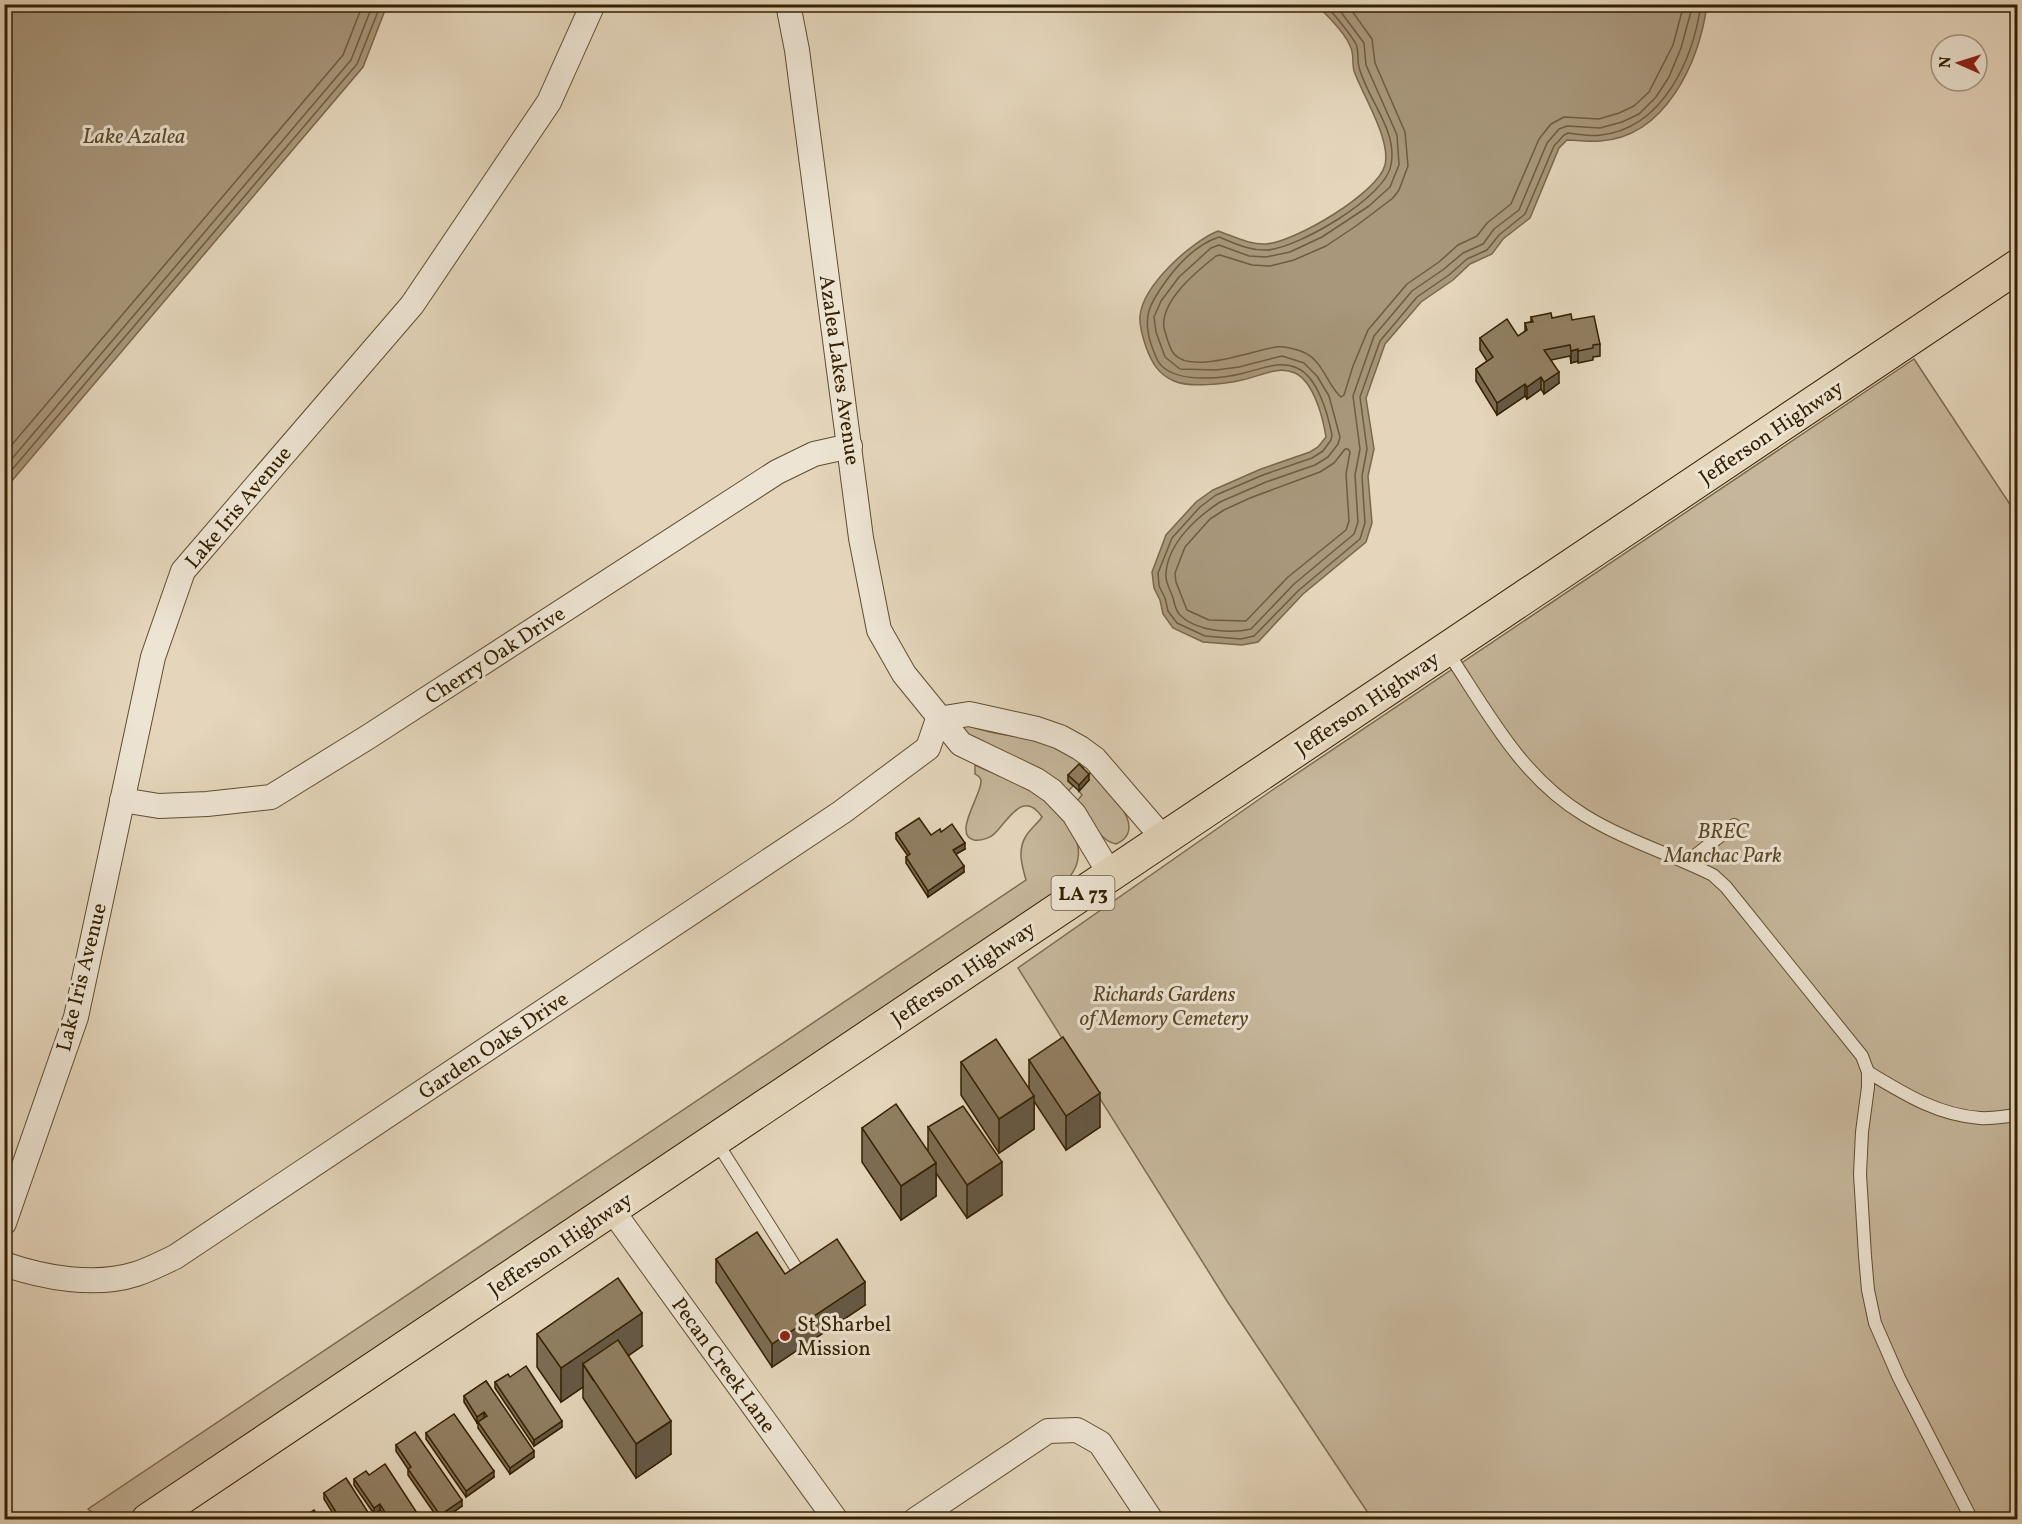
<svg xmlns="http://www.w3.org/2000/svg" width="2022" height="1524" viewBox="0 0 2022 1524" font-family="Vollkorn,serif">
<rect width="100%" height="100%" fill="#e4d5bb"/>
<filter id="stains"><feTurbulence type="fractalNoise" baseFrequency=".00333" numOctaves="4"/><feColorMatrix values="0 0 0 0 .2 0 0 0 0 .09 0 0 0 0 .02 0 0 0 .5 -.17"/></filter>
<radialGradient id="worn" r=".72"><stop offset=".6" stop-color="#630" stop-opacity="0"/><stop offset="1" stop-color="#630" stop-opacity=".3"/></radialGradient>
<!-- green -->
<g fill="#c6b69b" stroke="#7e6b4e" stroke-width="1.5">
<polygon points="1914,359 2017,515 2017,1519 1372,1519 1227,1301 1018,968 1271,791"/>
<path d="M965 724C988 734 1011 735 1035 740 1052 744 1070 755 1085 766L1068 781 1073 786 1068 791 961 734 960 725Z"/>
<path d="M975 765C992 773 1010 779 1026 787 1047 799 1083 831 1078 858 1077 870 1067 880 1060 890L127 1519H95L93 1513 88 1509 1026 880C1022 866 1017 850 1026 836 1030 829 1037 824 1042 817 1024 789 1008 820 996 832 991 838 981 841 974 840 952 835 982 794 981 781 981 777 978 776 975 774Z"/>
<path d="M1091 772C1106 788 1151 829 1116 844 1098 841 1088 815 1077 801L1082 795 1079 791 1089 780 1087 778Z"/>
</g>
<!-- water -->
<g fill="#a8977b" stroke="#7a674a" stroke-width="1.5">
<polygon points="5,4 387,5 363,67 10,483 5,507"/>
<path d="M1317 5H1707C1699 62 1666 137 1600 141 1590 142 1578 140 1567 140L1559 148 1530 218 1503 239 1492 254 1470 264 1453 280 1421 302 1385 344 1366 398 1374 449 1368 476 1372 523 1366 542 1303 594 1258 642 1242 645 1203 642 1173 628 1163 614 1160 600 1154 588 1152 572 1166 535 1196 502 1213 490 1261 469 1310 452 1318 447 1326 437C1323 418 1314 382 1295 373 1277 365 1259 377 1242 380 1225 384 1189 388 1174 381 1158 374 1152 363 1146 347 1143 338 1139 326 1140 316 1143 285 1191 242 1218 231 1233 236 1250 245 1266 244 1295 242 1378 193 1385 165 1391 139 1363 96 1354 71 1352 64 1354 55 1351 48 1345 32 1328 17 1317 5Z"/>
</g>
<g fill="none" stroke-linecap="round" stroke-linejoin="round">
<!-- shore -->
<g stroke="#6e5c3e" stroke-width="1.5">
<path d="M1325 4C1336 17 1348 30 1356 44 1359 51 1357 60 1359 67 1367 99 1398 130 1391 165 1386 197 1298 248 1267 250 1250 251 1234 243 1219 237 1198 244 1179 263 1166 281 1150 303 1142 316 1151 344 1153 349 1155 356 1158 361 1171 384 1222 379 1244 373 1262 369 1279 360 1297 368 1318 377 1328 415 1332 435L1331 440 1323 451 1312 458 1263 475 1216 495 1200 507 1172 538 1158 573 1159 586 1165 598 1168 611 1177 623 1205 636 1241 639 1254 636 1299 590 1360 539 1365 523 1362 476 1367 449 1360 397 1380 341 1417 297 1449 275 1467 259 1487 250 1499 235 1525 214 1554 146 1564 135 1568 133C1579 134 1591 137 1601 135 1663 128 1693 60 1701 4"/>
<path d="M1335 4 1364 43 1366 65 1397 135 1399 165 1390 187 1369 206 1322 237 1290 252 1266 257 1249 256 1219 245 1211 248 1179 277 1161 301 1154 317 1156 332 1165 357 1180 369 1216 370 1239 367 1282 356 1304 363 1317 376 1329 396 1340 437 1338 444 1328 457 1315 465 1266 482 1220 502C1197 517 1168 543 1166 573 1165 581 1169 588 1172 595 1175 602 1174 610 1181 616 1196 631 1231 634 1251 629L1294 584 1354 534 1358 522 1355 475 1360 449 1353 396 1374 336 1412 291 1444 269 1463 253 1483 244 1494 229 1519 210 1547 143 1559 129 1567 126 1600 128 1622 122 1639 114 1656 97 1669 77 1681 48 1693 4"/>
<path d="M1347 4 1372 39 1375 63 1405 132 1408 166 1399 190 1393 198 1356 226 1326 246 1294 260 1270 266 1252 265 1220 255 1216 256C1197 271 1160 301 1164 328 1166 335 1169 348 1174 354 1192 375 1254 350 1276 347 1284 346 1296 349 1303 352 1323 360 1327 385 1341 397L1344 395 1353 366 1368 330 1407 284 1439 262 1458 245 1477 236 1487 223 1511 204 1539 139 1551 124 1564 117 1599 119 1619 113 1634 106 1649 92 1673 45 1684 4"/>
<polygon points="1345,449 1348,449 1350,452 1346,474 1349,521 1346,530 1288,577 1246,621 1209,620 1187,610 1176,582 1175,573 1185,547 1210,519 1224,510 1250,498 1320,472 1334,463"/>
<polyline points="4,454 343,55 363,4"/>
<polyline points="4,468 351,60 373,4"/>
<polyline points="4,479 357,64 381,4"/>
</g>
<defs>
<g id="service">
<path d="M1447 651C1487 711 1520 776 1584 815 1624 840 1671 854 1713 875L1726 887 1862 1056 1868 1072V1087L1862 1132 1860 1174 1865 1256 1868 1290 1875 1323 1899 1378 1972 1520"/>
<polyline points="1687,862 1734,825"/>
<path d="M1868 1072C1903 1093 1937 1115 1980 1118 1992 1119 2005 1116 2018 1115"/>
<polyline points="716,1141 800,1274"/>
</g>
<g id="minor">
<polyline points="788,4 797,50 861,538 879,630 904,674 961,744 1036,780 1052,791 1074,814 1110,874"/>
<polyline points="938,719 969,714 1037,729 1060,737 1080,748 1095,759 1163,838"/>
<polyline points="122,800 159,806 207,804 271,797 368,737 777,472 814,454 850,446"/>
<polyline points="612,1210 836,1520"/>
<polyline points="4,1223 76,1017 153,657 183,571 412,305 549,102 593,4"/>
<path d="M4 1264C44 1278 95 1287 136 1274 149 1270 162 1263 175 1257L842 812 928 748 938 719"/>
<polyline points="915,1520 1048,1431 1077,1430 1100,1443 1151,1520"/>
</g>
<polyline id="primary" points="148,1520 2018,266"/>
</defs>
<!-- service casing -->
<use href="#service" stroke="#614d2f" stroke-width="14"/>
<!-- minor casing -->
<use href="#minor" stroke="#614d2f" stroke-width="26"/>
<!-- primary casing -->
<use href="#primary" stroke="#352000" stroke-width="35"/>
<!-- service -->
<use href="#service" stroke="#ede4d3" stroke-width="12"/>
<!-- minor -->
<use href="#minor" stroke="#ede4d3" stroke-width="24"/>
<!-- primary -->
<use href="#primary" stroke="#e4d5bb" stroke-width="33"/>
</g>
<!-- wall -->
<g fill="#7c6c53" stroke="#352000" stroke-width="1.5">
<polygon points="1531,317 1572,320 1600,344 1600,356 1593,357 1593,360 1578,363 1578,361 1571,363 1570,356 1551,360 1559,383 1544,394 1541,389 1527,399 1525,396 1497,415 1476,381 1476,369 1487,361 1480,350 1480,338 1518,336 1525,331 1525,323 1531,322"/>
<polygon points="1068,775 1089,780 1079,791 1068,781"/>
<polygon points="941,832 965,849 956,854 964,872 928,897 906,863 906,857 908,856 896,839 896,833 931,835"/>
<polygon points="1029,1060 1100,1127 1066,1150 1034,1101 1034,1129 999,1153 961,1095 961,1062 1029,1089"/>
<polygon points="928,1127 1002,1195 967,1218 936,1173 936,1196 901,1220 862,1162 862,1128 928,1151"/>
<polygon points="716,1259 865,1305 772,1367 716,1282"/>
<polygon points="537,1334 642,1346 628,1356 671,1454 636,1478 583,1398 583,1387 561,1402 537,1367"/>
<polygon points="510,1377 562,1427 534,1446 495,1388 495,1382"/>
<polygon points="486,1381 534,1457 510,1474 478,1428 478,1422 477,1423 464,1402 464,1396"/>
<polygon points="426,1433 494,1477 466,1497 426,1439"/>
<polygon points="396,1445 462,1506 442,1520 439,1520 408,1475 408,1469 396,1451"/>
<polygon points="369,1475 419,1520 381,1520 381,1517 384,1515 380,1510 374,1514 354,1485 354,1479"/>
<polygon points="324,1493 373,1520 337,1520 324,1499"/>
</g>
<!-- shaded-wall -->
<g fill="#655844" stroke="#352000" stroke-width="1.5">
<polygon points="1578,349 1578,361 1571,363 1571,351"/>
<polygon points="1559,372 1559,383 1544,394 1544,382"/>
<polygon points="1541,377 1541,389 1527,399 1527,387"/>
<polygon points="1525,384 1525,396 1497,415 1497,403"/>
<polygon points="1089,774 1089,780 1079,791 1079,785"/>
<polygon points="965,843 965,849 953,856 953,850"/>
<polygon points="964,866 964,872 928,897 928,891"/>
<polygon points="1100,1093 1100,1127 1066,1150 1066,1116"/>
<polygon points="1034,1096 1034,1129 999,1153 999,1119"/>
<polygon points="1002,1162 1002,1195 967,1218 967,1185"/>
<polygon points="936,1163 936,1196 901,1220 901,1186"/>
<polygon points="865,1282 865,1305 772,1367 772,1344"/>
<polygon points="642,1313 642,1346 593,1380 583,1364 583,1387 561,1402 561,1368"/>
<polygon points="484,1412 484,1418 477,1423 477,1417"/>
<polygon points="562,1421 562,1427 534,1446 534,1440"/>
<polygon points="671,1421 671,1454 636,1478 636,1444"/>
<polygon points="534,1451 534,1457 510,1474 510,1468"/>
<polygon points="494,1471 494,1477 466,1497 466,1491"/>
<polygon points="462,1500 462,1506 442,1520 440,1520 440,1515"/>
<polygon points="380,1504 380,1510 374,1514 374,1508"/>
</g>
<!-- building -->
<g fill="#907e61" stroke="#352000" stroke-width="1.5">
<polygon points="1551,313 1552,318 1571,314 1572,320 1594,316 1600,344 1593,345 1593,348 1578,351 1578,349 1571,351 1570,345 1544,350 1559,372 1544,382 1541,377 1527,387 1525,384 1497,403 1476,369 1493,357 1480,338 1507,319 1518,336 1527,330 1525,323 1533,322 1531,317"/>
<polygon points="1079,764 1089,774 1079,785 1068,775"/>
<polygon points="919,818 931,835 940,829 941,832 952,824 965,843 953,850 964,866 928,891 906,857 910,854 896,833"/>
<polygon points="1063,1037 1100,1093 1066,1116 1029,1060"/>
<polygon points="996,1039 1034,1096 999,1119 961,1062"/>
<polygon points="896,1104 936,1163 901,1186 862,1128"/>
<polygon points="963,1106 1002,1162 967,1185 928,1127"/>
<polygon points="757,1232 785,1274 837,1239 865,1282 772,1344 716,1259"/>
<polygon points="618,1278 642,1313 561,1368 537,1334"/>
<polygon points="618,1340 671,1421 636,1444 583,1364"/>
<polygon points="526,1366 562,1421 534,1440 495,1382 508,1374 510,1377"/>
<polygon points="486,1381 534,1451 510,1468 478,1422 487,1416 484,1412 477,1417 464,1396"/>
<polygon points="454,1414 494,1471 466,1491 426,1433"/>
<polygon points="415,1432 462,1500 440,1515 408,1469 411,1467 396,1445"/>
<polygon points="385,1464 419,1516 413,1520 382,1520 381,1517 386,1514 380,1504 374,1508 354,1479 366,1471 369,1475"/>
<polygon points="346,1478 373,1520 341,1520 324,1493"/>
<polygon points="314,1510 320,1520 299,1520"/>
</g>
<!-- markers -->
<circle fill="#8f2418" stroke="#ede4d3" stroke-width="2" cx="785" cy="1336" r="6"/>
<g text-anchor="middle" stroke-width="6" stroke-linejoin="round" paint-order="stroke">
<!-- shield labels -->
<rect fill="#ede4d3" stroke="#6c5b3f" stroke-width="1.5" x="1051.5" y="876" width="63" height="34" rx="4.5"/>
<g font-size="20" font-weight="bold" fill="#352000">
<text x="1083" y="900">LA 73</text>
</g>
<!-- street labels -->
<g font-size="21" fill="#352000" stroke="#ede4d3">
<text transform="translate(840 370) rotate(82)" y="7">Azalea Lakes Avenue</text>
<text transform="translate(1771 432) rotate(-34)" y="7">Jefferson Highway</text>
<text transform="translate(238 507) rotate(-50)" y="7">Lake Iris Avenue</text>
<text transform="translate(495 655) rotate(-33)" y="7">Cherry Oak Drive</text>
<text transform="translate(1367 703) rotate(-34)" y="7">Jefferson Highway</text>
<text transform="translate(963 973) rotate(-34)" y="7">Jefferson Highway</text>
<text transform="translate(81 977) rotate(-76)" y="7">Lake Iris Avenue</text>
<text transform="translate(493 1045) rotate(-34)" y="7">Garden Oaks Drive</text>
<text transform="translate(560 1244) rotate(-34)" y="7">Jefferson Highway</text>
<text transform="translate(724 1365) rotate(54)" y="7">Pecan Creek Lane</text>
</g>
<!-- park labels -->
<g font-size="21" font-style="italic" fill="#594627" stroke="#ede4d3">
<text x="1723" y="838">BREC<tspan x="1723" dy="24">Manchac Park</tspan></text>
<text x="1164" y="1001">Richards Gardens<tspan x="1164" dy="24">of Memory Cemetery</tspan></text>
</g>
<!-- poi labels -->
<g font-size="21" fill="#352000" stroke="#ede4d3" text-anchor="start">
<text x="797" y="1331">St Sharbel<tspan x="797" dy="24">Mission</tspan></text>
</g>
<!-- water labels -->
<g font-size="22" font-style="italic" fill="#5d4a2b" stroke="#ede4d3">
<text x="134" y="143">Lake Azalea</text>
</g>
</g>
<!-- margin -->
<rect width="2022" height="1524" fill="none" stroke="#e4d5bb" stroke-width="24"/>
<rect x="6" y="6" width="2010" height="1512" fill="none" stroke="#352000" stroke-width="3"/>
<rect x="12" y="12" width="1998" height="1500" fill="none" stroke="#352000" stroke-width="1.5"/>
<!-- north arrow -->
<g transform="translate(1959 63) rotate(273)"><circle r="28" fill="#ede4d3" stroke="#a3967f" stroke-width="1.5"/>
<path d="M0-4.5L10 22L0 15L-10 22Z" fill="#8f2418"/>
<text y="-9" font-size="16" font-weight="bold" text-anchor="middle" fill="#352000">N</text>
</g>
<rect width="100%" height="100%" filter="url(#stains)"/>
<rect width="100%" height="100%" fill="url(#worn)"/>
</svg>
